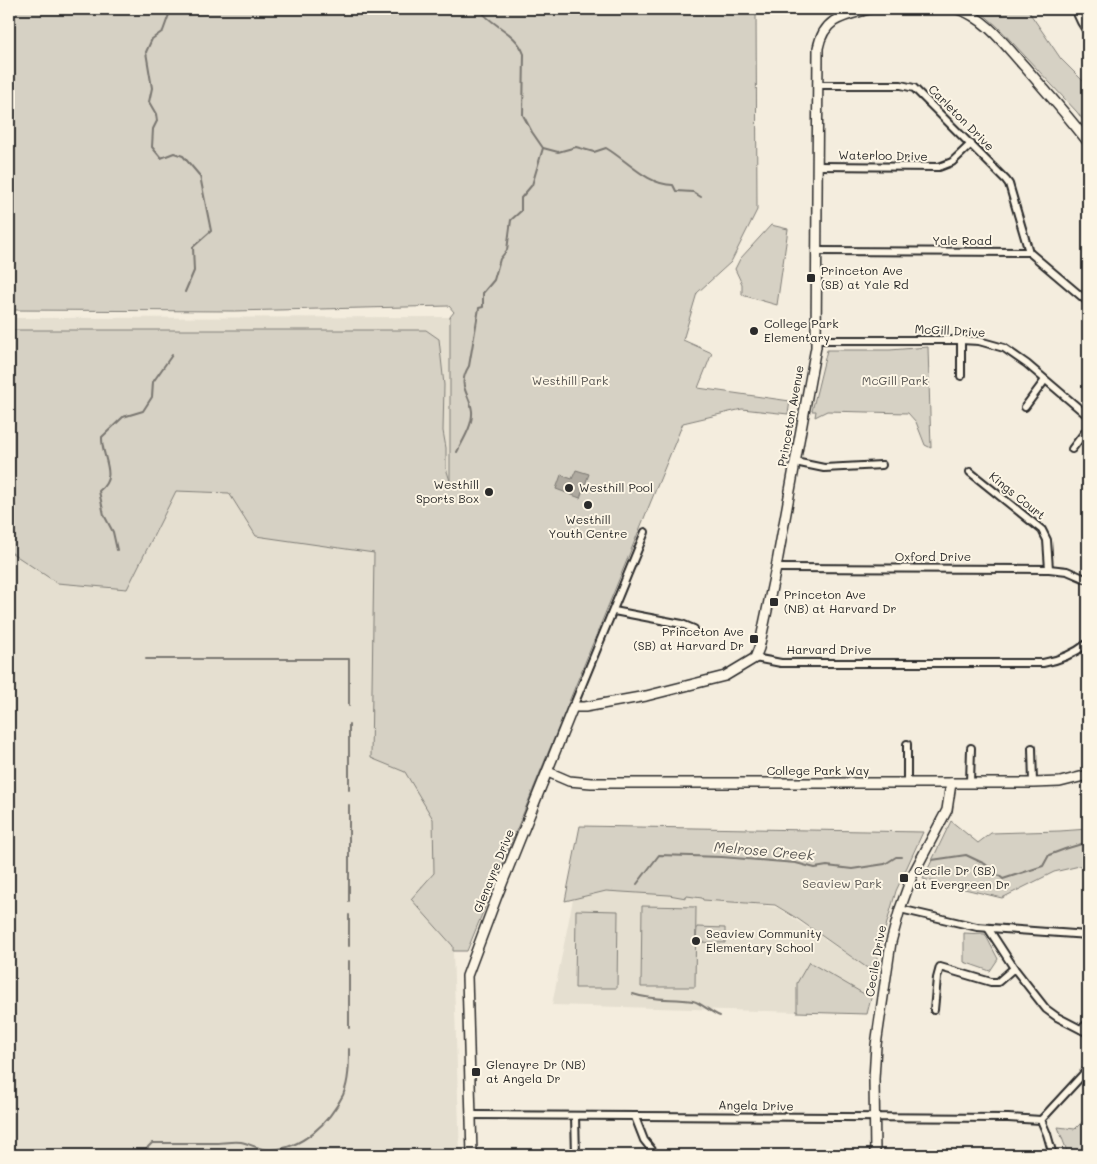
<svg xmlns="http://www.w3.org/2000/svg" width="1097" height="1164" viewBox="0 0 1097 1164" font-family="Mali,sans-serif">
<rect width="100%" height="100%" fill="#f4edde"/>
<filter id="ink" filterUnits="userSpaceOnUse"><feTurbulence type="fractalNoise" baseFrequency=".02" numOctaves="2"/><feDisplacementMap in="SourceGraphic" scale="10" xChannelSelector="R" yChannelSelector="G"/><feConvolveMatrix kernelMatrix="1 2 1 2 8 2 1 2 1" color-interpolation-filters="sRGB"/></filter>
<g filter="url(#ink)">
<!-- built -->
<g fill="#e5dfd0">
<polygon points="450,317 453,951 460,1155 9,1155 9,318"/>
<polygon points="578,874 778,908 878,975 867,1014 552,1005"/>
</g>
<!-- green -->
<g fill="#d6d1c4" stroke="#807e78">
<polygon points="9,9 756,9 757,210 731,262 697,293 683,340 712,353 698,388 790,401 788,414 742,409 683,423 467,951 453,951 453,946 411,899 434,873 433,819 405,772 371,758 374,553 256,536 229,493 176,491 127,589 57,583 9,551 9,330 426,330 439,339 444,385 443,431 446,448 446,468 450,481 450,317 454,312 449,306 234,311 9,310"/>
<polygon points="976,9 1027,9 1061,59 1088,86 1088,127 1077,112 998,27 981,12"/>
<polygon points="771,225 788,229 777,305 742,295 742,284 735,269 740,259"/>
<polygon points="928,347 931,448 925,445 916,422 908,413 827,411 815,417 816,411 812,411 827,350 890,350"/>
<polygon points="951,821 978,843 991,833 1060,831 1088,829 1088,864 1054,872 1002,898 923,879"/>
<polygon points="580,826 923,832 896,891 873,972 798,919 775,905 703,900 702,898 687,896 686,898 669,895 606,891 565,901"/>
<polygon points="642,906 696,907 695,987 641,987"/>
<polygon points="576,910 618,911 617,988 575,988"/>
<polygon points="697,927 725,928 725,943 696,942"/>
<polygon points="964,933 985,934 998,959 990,971 964,962"/>
<polygon points="809,962 871,998 867,1014 797,1012 797,983"/>
<polygon points="1088,1116 1088,1155 1070,1155 1068,1154 1058,1127 1075,1129"/>
</g>
<!-- water -->
<polygon fill="#afaaa0" stroke="#7a7771" points="576,470 589,474 580,498 556,489 561,475 572,479"/>
<g fill="none" stroke-linecap="round" stroke-linejoin="round">
<!-- stream -->
<g stroke="#7a7771" stroke-width="2">
<polyline points="171,9 163,31 152,39 146,52 152,88 149,102 156,114 157,121 153,129 152,147 161,158 174,153 183,156 200,176 211,231 193,247 194,271 185,292"/>
<path d="M479 9C493 27 516 32 524 54L523 115 532 132 543 148 558 152 576 147 594 152 606 148C628 161 647 185 673 185L676 191 693 192 701 197"/>
<path d="M457 452C463 440 473 425 472 411 470 393 456 387 469 366L479 308 483 307V293L494 280 500 259 507 250 511 220 521 211V198L532 185 543 148"/>
<path d="M117 550 113 532 104 515 99 491C119 476 101 457 102 437L123 417 143 411 152 397 153 382 172 355"/>
<polyline points="146,659 349,659 349,706"/>
<polyline points="349,724 349,790"/>
<polyline points="349,805 349,901"/>
<polyline points="932,860 966,855 985,864 1003,879 1043,866 1049,855 1065,849 1085,843 1088,844"/>
<polyline points="637,884 659,855 722,857 796,863 815,868 827,866 852,869 885,864 896,857 901,857"/>
<polyline points="349,915 349,946"/>
<polyline points="349,961 349,1028"/>
<path d="M633 994C653 1001 672 998 693 1001 700 1002 711 1013 720 1016"/>
<path d="M146 1151 148 1147 152 1143C173 1143 193 1143 214 1143 222 1143 232 1141 241 1142 251 1144 259 1150 270 1150 302 1149 329 1123 343 1095 349 1081 349 1064 349 1049"/>
</g>
<defs>
<g id="street">
<polyline points="1075,9 1081,22 1088,33"/>
<polyline points="817,85 901,85 914,88 1006,180 1009,184 1029,252"/>
<polyline points="817,166 939,167 952,162 971,144"/>
<polyline points="817,251 1029,252 1088,302"/>
<polyline points="816,340 961,340 979,341 1004,348 1027,364 1088,416"/>
<polyline points="961,376 961,340"/>
<polyline points="1025,407 1045,380"/>
<polyline points="1072,449 1088,428"/>
<polyline points="795,462 824,468 882,465"/>
<polyline points="970,472 1042,530 1047,540 1049,569"/>
<polyline points="776,568 1049,569 1067,571 1088,580"/>
<polyline points="614,611 682,624 694,629"/>
<path d="M755 658 781 663H1043C1061 660 1074 654 1088 643"/>
<polyline points="573,707 645,532"/>
<polyline points="1032,748 1033,783"/>
<polyline points="907,783 907,744"/>
<polyline points="970,783 971,748"/>
<polyline points="900,909 977,927 1088,935"/>
<polyline points="988,928 1014,968 1046,1009 1057,1017 1088,1033"/>
<polyline points="934,1010 937,978 940,967 991,982 998,982 1014,968"/>
<polyline points="1081,1029 1088,1023"/>
<polyline points="470,1115 1008,1118 1041,1120"/>
<polyline points="575,1116 576,1155"/>
<polyline points="635,1117 644,1140 656,1155"/>
<polyline points="1041,1120 1088,1069"/>
<polyline points="1041,1120 1047,1134 1053,1155"/>
</g>
<g id="secondary">
<path d="M958 9C986 18 1005 45 1024 66 1046 91 1068 116 1088 142"/>
<polyline points="548,772 569,781 591,783 1033,783 1060,782 1088,775"/>
<path d="M472 1155 467 976 497 896 573 707H585L646 696 725 676 755 658 759 648 776 568 816 347 818 48C824 18 843 16 869 9"/>
<polyline points="875,1155 874,1079 876,1045 891,942 900,909 912,876 947,810 951,783"/>
</g>
</defs>
<!-- street casing -->
<use href="#street" stroke="#2b2b2b" stroke-width="10"/>
<!-- secondary casing -->
<use href="#secondary" stroke="#2b2b2b" stroke-width="12"/>
<!-- street -->
<use href="#street" stroke="#fcf5e5" stroke-width="6"/>
<!-- secondary -->
<use href="#secondary" stroke="#fcf5e5" stroke-width="9"/>
</g>
</g>
<!-- markers -->
<g fill="#2b2b2b" stroke="#fcf5e5" stroke-width="2">
<rect x="806" y="273" width="10" height="10" rx="2.5"/>
<circle cx="754" cy="331" r="5"/>
<circle cx="569" cy="488" r="5"/>
<circle cx="489" cy="492" r="5"/>
<circle cx="588" cy="505" r="5"/>
<rect x="769" y="597" width="10" height="10" rx="2.5"/>
<rect x="749" y="634" width="10" height="10" rx="2.5"/>
<rect x="899" y="873" width="10" height="10" rx="2.5"/>
<circle cx="696" cy="941" r="5"/>
<rect x="471" y="1067" width="10" height="10" rx="2.5"/>
</g>
<g text-anchor="middle" stroke-width="4" stroke-linejoin="round" paint-order="stroke">
<!-- street labels -->
<g font-size="12" fill="#2b2b2b" stroke="#fcf5e5">
<text transform="translate(961 118) rotate(45)" y="4">Carleton Drive</text>
<text transform="translate(883 156) rotate(1)" y="4">Waterloo Drive</text>
<text x="962" y="245">Yale Road</text>
<text transform="translate(950 331) rotate(3)" y="4">McGill Drive</text>
<text transform="translate(791 416) rotate(-80)" y="4">Princeton Avenue</text>
<text transform="translate(1017 496) rotate(39)" y="4">Kings Court</text>
<text x="933" y="561">Oxford Drive</text>
<text x="829" y="654">Harvard Drive</text>
<text x="818" y="775">College Park Way</text>
<text transform="translate(494 871) rotate(-68)" y="4">Glenayre Drive</text>
<text transform="translate(876 961) rotate(-80)" y="4">Cecile Drive</text>
<text transform="translate(756 1106) rotate(1)" y="4">Angela Drive</text>
</g>
<!-- poi labels -->
<g font-size="12" fill="#2b2b2b" stroke="#fcf5e5" text-anchor="start">
<text x="821" y="275">Princeton Ave<tspan x="821" dy="14">(SB) at Yale Rd</tspan></text>
<text x="764" y="328">College Park<tspan x="764" dy="14">Elementary</tspan></text>
<text x="479" y="489" text-anchor="end">Westhill<tspan x="479" dy="14">Sports Box</tspan></text>
<text x="579" y="492">Westhill Pool</text>
<text x="588" y="524" text-anchor="middle">Westhill<tspan x="588" dy="14">Youth Centre</tspan></text>
<text x="784" y="599">Princeton Ave<tspan x="784" dy="14">(NB) at Harvard Dr</tspan></text>
<text x="744" y="636" text-anchor="end">Princeton Ave<tspan x="744" dy="14">(SB) at Harvard Dr</tspan></text>
<text x="914" y="875">Cecile Dr (SB)<tspan x="914" dy="14">at Evergreen Dr</tspan></text>
<text x="706" y="938">Seaview Community<tspan x="706" dy="14">Elementary School</tspan></text>
<text x="486" y="1069">Glenayre Dr (NB)<tspan x="486" dy="14">at Angela Dr</tspan></text>
</g>
<!-- park labels -->
<g font-size="12" fill="#565451" stroke="#fcf5e5">
<text x="570" y="385">Westhill Park</text>
<text x="895" y="385">McGill Park</text>
<text x="842" y="888">Seaview Park</text>
</g>
<!-- water labels -->
<g font-size="14" font-style="italic" fill="#595754" stroke="#fcf5e5">
<text transform="translate(764 851) rotate(5)" y="5">Melrose Creek</text>
</g>
</g>
<!-- margin -->
<rect width="1097" height="1164" fill="none" stroke="#fcf5e5" stroke-width="30"/>
<rect x="15" y="15" width="1067" height="1134" fill="none" stroke="#2b2b2b" stroke-width="2" filter="url(#ink)"/>
</svg>
